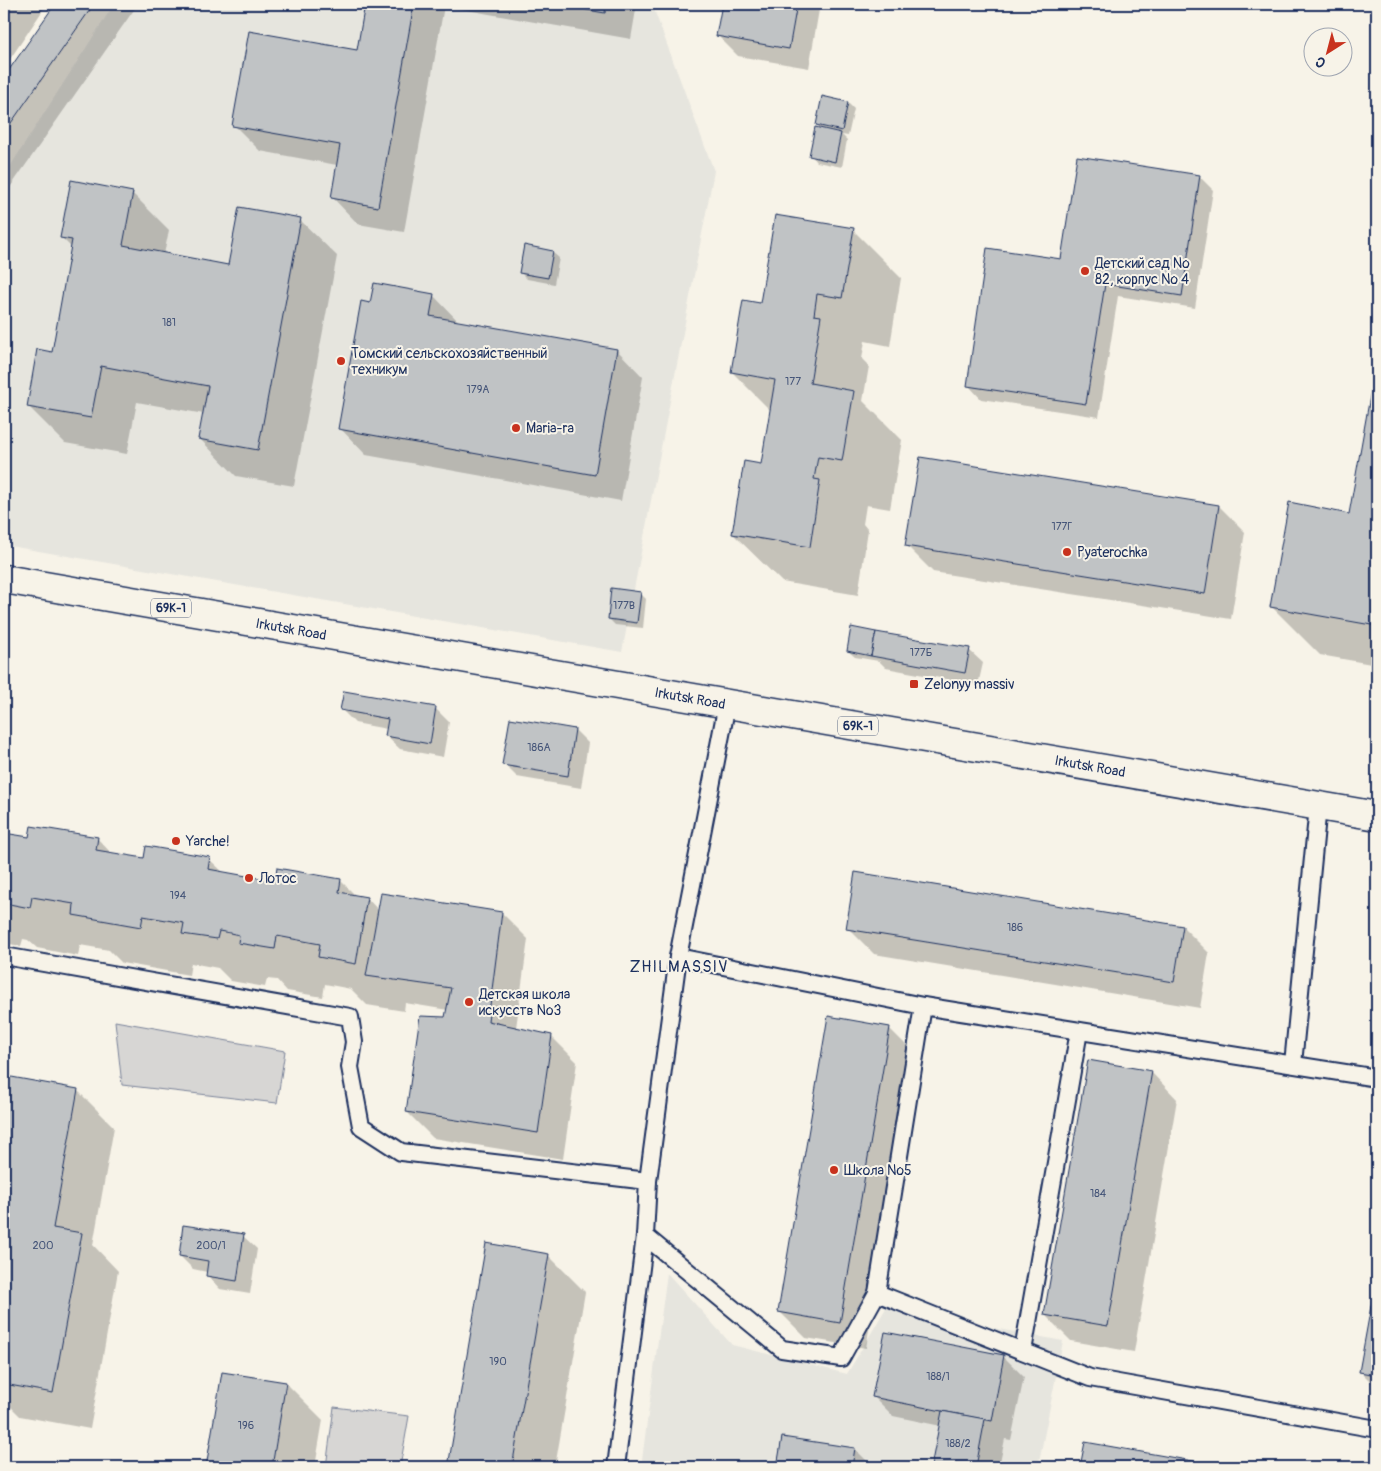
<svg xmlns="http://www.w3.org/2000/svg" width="1381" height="1471" viewBox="0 0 1381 1471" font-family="Pangolin,sans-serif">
<rect width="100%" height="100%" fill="#f7f3e8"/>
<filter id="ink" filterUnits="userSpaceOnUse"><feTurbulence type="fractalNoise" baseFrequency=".02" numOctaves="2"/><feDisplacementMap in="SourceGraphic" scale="10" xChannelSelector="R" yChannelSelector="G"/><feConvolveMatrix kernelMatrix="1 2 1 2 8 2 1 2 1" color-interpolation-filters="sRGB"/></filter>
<g filter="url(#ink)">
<!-- built -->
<g fill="#e6e5de">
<polygon points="114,4 652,4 714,171 622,652 4,545 4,176"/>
<polygon points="667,1273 732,1345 847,1374 886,1308 1063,1341 1038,1467 641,1467"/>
</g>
<!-- green -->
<g fill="#d7d6d4" stroke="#798299">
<polygon points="115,1021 285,1051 277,1103 122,1085"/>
<polygon points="334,1407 409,1416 400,1467 326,1467"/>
</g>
<!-- shadow -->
<g fill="#0003">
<polygon points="4,4 47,4 4,68"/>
<polygon points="56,4 138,4 4,196 4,79"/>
<polygon points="366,4 637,4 631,39 444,6 404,232 358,224 332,197 337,165 260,151 234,125 358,52"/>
<polygon points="723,4 820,4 809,68 738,56 718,36"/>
<polygon points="848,103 854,109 848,136 842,135 847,140 842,167 817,162 811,155 823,130 817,125"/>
<polygon points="1199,176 1213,190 1195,308 1118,296 1099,417 981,399 968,385 1062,260"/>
<polygon points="132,193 169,230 164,254 229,266 300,220 337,256 294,486 236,476 200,439 204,414 137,402 127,454 65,443 28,406 53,354 72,248 61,237"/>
<polygon points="853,230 901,278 890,346 865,341 862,359 869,366 863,401 902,440 890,509 866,505 863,524 868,530 858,595 782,582 733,534 762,465 771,411 732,372 761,305"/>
<polygon points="552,252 559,258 554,284 527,279 520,272"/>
<polygon points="433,295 459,322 617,350 643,377 621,501 366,455 340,428 371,304"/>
<polygon points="1377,364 1377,665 1320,655 1271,606 1350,515"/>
<polygon points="1219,506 1245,532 1231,619 933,572 907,546"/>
<polygon points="640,593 646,599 643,628 615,625 609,619"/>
<polygon points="969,650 983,663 978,685 886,668 879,661 855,657 848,651"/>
<polygon points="436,709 449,722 443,757 400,749 386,736 387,729 355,723 342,710"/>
<polygon points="575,730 588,743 581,788 517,777 504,764"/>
<polygon points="4,834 30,839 97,838 112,854 145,859 209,859 224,873 276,882 340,880 357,897 367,898 379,911 502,913 528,939 516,1028 551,1036 577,1062 563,1159 433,1138 407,1112 446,1019 448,1010 405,1003 404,1011 367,1005 351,989 325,984 323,997 287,991 277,980 267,979 265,987 231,981 218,968 191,963 189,975 122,963 109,950 80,945 78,956 37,948 28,940 23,939 21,946 4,943"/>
<polygon points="856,874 1183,927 1209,953 1200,1008 874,954 848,928"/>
<polygon points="889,1028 915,1054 866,1348 806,1338 780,1312"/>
<polygon points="1151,1072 1177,1099 1134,1352 1071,1341 1045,1315"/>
<polygon points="7,1078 77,1090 114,1127 93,1245 118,1271 90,1429 20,1416 4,1400 4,1263 6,1248 4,1246 4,1094"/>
<polygon points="243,1236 257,1249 250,1294 220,1289 207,1275 207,1272 193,1269 180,1256"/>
<polygon points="487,1244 548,1255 585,1292 555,1467 449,1467"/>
<polygon points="1377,1280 1377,1388 1360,1371"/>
<polygon points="886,1333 1004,1357 1024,1377 1011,1440 1005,1439 999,1467 932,1467 941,1426 893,1416 873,1396"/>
<polygon points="223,1373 286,1383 323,1420 315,1467 207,1467"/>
<polygon points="783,1438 855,1449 873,1467 778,1467"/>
<polygon points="1086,1444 1220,1467 1081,1467"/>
</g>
<!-- building -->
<g fill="#c0c3c5" stroke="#1b2f5e">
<polygon points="55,4 94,4 4,133 4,77"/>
<polygon points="365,4 414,4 378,207 331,198 340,145 232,126 249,31 357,50"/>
<polygon points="552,4 606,4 605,13"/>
<polygon points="722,4 797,4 789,49 716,36"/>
<polygon points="822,96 848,102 842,131 816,125"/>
<polygon points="815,127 841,133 835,162 809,156"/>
<polygon points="1077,156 1200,175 1182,296 1105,284 1086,404 967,386 987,248 1061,259"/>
<polygon points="71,180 133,192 123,245 228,265 239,207 301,218 258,450 198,439 208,386 101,366 91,418 27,407 37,349 52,352 72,240 60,238"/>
<polygon points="775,215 854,228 842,298 817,294 814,315 821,316 810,383 854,391 842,461 818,457 814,479 820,480 810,547 732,534 744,461 761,464 775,380 731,372 743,300 760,303"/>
<polygon points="524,245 553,251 548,278 519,273"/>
<polygon points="374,283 434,294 430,316 617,349 595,475 338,429 361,301 370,303"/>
<polygon points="1377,357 1377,626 1270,607 1289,502 1349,514"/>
<polygon points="920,457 1219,505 1205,594 905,546"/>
<polygon points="611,588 641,592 637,623 608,619"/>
<polygon points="851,627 876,632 871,656 847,651"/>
<polygon points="876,632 970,648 965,673 871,656"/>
<polygon points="344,691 436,707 430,744 385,736 388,719 340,710"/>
<polygon points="510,718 575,729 568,776 502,765"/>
<polygon points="31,826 98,837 96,850 144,858 146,846 210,857 208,869 241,875 275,881 277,868 341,879 339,892 367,897 356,964 318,957 320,944 277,936 275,949 238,943 239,935 230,933 219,931 217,939 182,934 184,923 143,916 141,927 73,915 74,904 32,897 30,908 4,903 4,833 29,837"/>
<polygon points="855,872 1183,926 1174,982 846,929"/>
<polygon points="381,893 502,912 488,1021 552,1035 538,1133 406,1112 420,1016 445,1017 451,988 366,976"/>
<polygon points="828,1016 890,1027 840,1323 778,1312"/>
<polygon points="1088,1060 1152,1071 1108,1326 1044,1315"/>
<polygon points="6,1076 78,1089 53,1228 82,1233 53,1393 4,1384 4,1256 9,1229 4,1228 4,1087"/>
<polygon points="183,1225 244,1234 237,1281 206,1276 208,1261 179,1256"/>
<polygon points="486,1243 549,1254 512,1467 448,1467"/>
<polygon points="1377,1273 1377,1375 1359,1372"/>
<polygon points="885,1332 1004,1355 992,1421 872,1397"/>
<polygon points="222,1372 286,1382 272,1467 206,1467"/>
<polygon points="942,1411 985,1419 976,1467 931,1467"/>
<polygon points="782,1437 855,1448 852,1467 777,1467"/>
<polygon points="1085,1442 1227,1467 1080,1467"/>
</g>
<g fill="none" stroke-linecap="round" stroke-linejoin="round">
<defs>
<g id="service">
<polyline points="4,956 350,1017 354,1042 350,1067 361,1126 401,1152 648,1181"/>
<polyline points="678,957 923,1006 1377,1078"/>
<polyline points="1293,1064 1318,806"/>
<polyline points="645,1236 782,1349 841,1358 877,1293 923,1006"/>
<polyline points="877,1293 1090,1378 1377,1429"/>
<polyline points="1023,1351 1079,1031"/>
<polyline points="616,1467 645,1236 648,1181 678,957 727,704"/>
</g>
<polyline id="primary" points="4,579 1377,816"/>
</defs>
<!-- service casing -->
<use href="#service" stroke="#1b2f5e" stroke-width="20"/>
<!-- primary casing -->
<use href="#primary" stroke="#1b2f5e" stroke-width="31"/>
<!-- service -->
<use href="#service" stroke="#f7f3e8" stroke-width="16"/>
<!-- primary -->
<use href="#primary" stroke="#f7f3e8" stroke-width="28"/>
</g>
</g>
<!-- markers -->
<g fill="#c8321e" stroke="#f7f3e8" stroke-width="2">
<circle cx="1085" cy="271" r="5"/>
<circle cx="341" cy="361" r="5"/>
<circle cx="516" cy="428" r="5"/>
<circle cx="1067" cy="552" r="5"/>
<rect x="909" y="679" width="10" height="10" rx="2.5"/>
<circle cx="176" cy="841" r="5"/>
<circle cx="249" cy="878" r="5"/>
<circle cx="469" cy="1002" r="5"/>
<circle cx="834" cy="1170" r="5"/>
</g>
<g text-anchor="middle" stroke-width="4" stroke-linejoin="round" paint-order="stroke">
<!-- number labels -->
<g font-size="11" fill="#445478">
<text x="169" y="326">181</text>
<text x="793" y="385">177</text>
<text x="478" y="393">179А</text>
<text x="1062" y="530">177Г</text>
<text x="624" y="609">177В</text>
<text x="921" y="656">177Б</text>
<text x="539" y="751">186А</text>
<text x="178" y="899">194</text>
<text x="1015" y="931">186</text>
<text x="1098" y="1197">184</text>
<text x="43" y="1249">200</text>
<text x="211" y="1249">200/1</text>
<text x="498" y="1365">190</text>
<text x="938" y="1380">188/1</text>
<text x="246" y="1429">196</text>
<text x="958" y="1447">188/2</text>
</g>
<!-- shield labels -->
<g fill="#f7f3e8" stroke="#5d6a87" stroke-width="1">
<rect x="151" y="598.5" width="40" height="19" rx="4"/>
<rect x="838" y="716.5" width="40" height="19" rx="4"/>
</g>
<g font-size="12" font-weight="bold" fill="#1b2f5e">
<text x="171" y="612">69К-1</text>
<text x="858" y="730">69К-1</text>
</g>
<!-- poi labels -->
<g font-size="14" fill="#1b2f5e" stroke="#f7f3e8" text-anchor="start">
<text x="1095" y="268">Детский сад №<tspan x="1095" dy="16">82, корпус № 4</tspan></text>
<text x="351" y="358">Томский сельскохозяйственный<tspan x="351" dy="16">техникум</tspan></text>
<text x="526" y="433">Maria-ra</text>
<text x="1077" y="557">Pyaterochka</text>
<text x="924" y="689">Zelonyy massiv</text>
<text x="186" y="846">Yarche!</text>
<text x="259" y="883">Лотос</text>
<text x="479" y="999">Детская школа<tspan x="479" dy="16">искусств №3</tspan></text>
<text x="844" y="1175">Школа №5</text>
</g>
<!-- street labels -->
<g font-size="14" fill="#1b2f5e" stroke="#f7f3e8">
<text transform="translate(291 629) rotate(10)" y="5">Irkutsk Road</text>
<text transform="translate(690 698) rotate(10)" y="5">Irkutsk Road</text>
<text transform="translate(1090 766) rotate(10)" y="5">Irkutsk Road</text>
</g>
<!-- quarter labels -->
<g font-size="16" letter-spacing="1" fill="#1b2f5e" stroke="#f7f3e8">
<text x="679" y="972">ZHILMASSIV</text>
</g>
</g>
<!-- margin -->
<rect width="1381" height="1471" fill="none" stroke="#f7f3e8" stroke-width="20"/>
<rect x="10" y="10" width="1361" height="1451" fill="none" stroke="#1b2f5e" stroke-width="2" filter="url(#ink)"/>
<!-- north arrow -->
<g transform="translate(1328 52) rotate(216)"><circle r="24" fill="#f7f3e8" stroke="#9fa5b1"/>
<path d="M0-4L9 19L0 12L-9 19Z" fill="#c8321e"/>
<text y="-8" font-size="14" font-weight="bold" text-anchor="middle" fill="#1b2f5e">С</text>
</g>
</svg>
